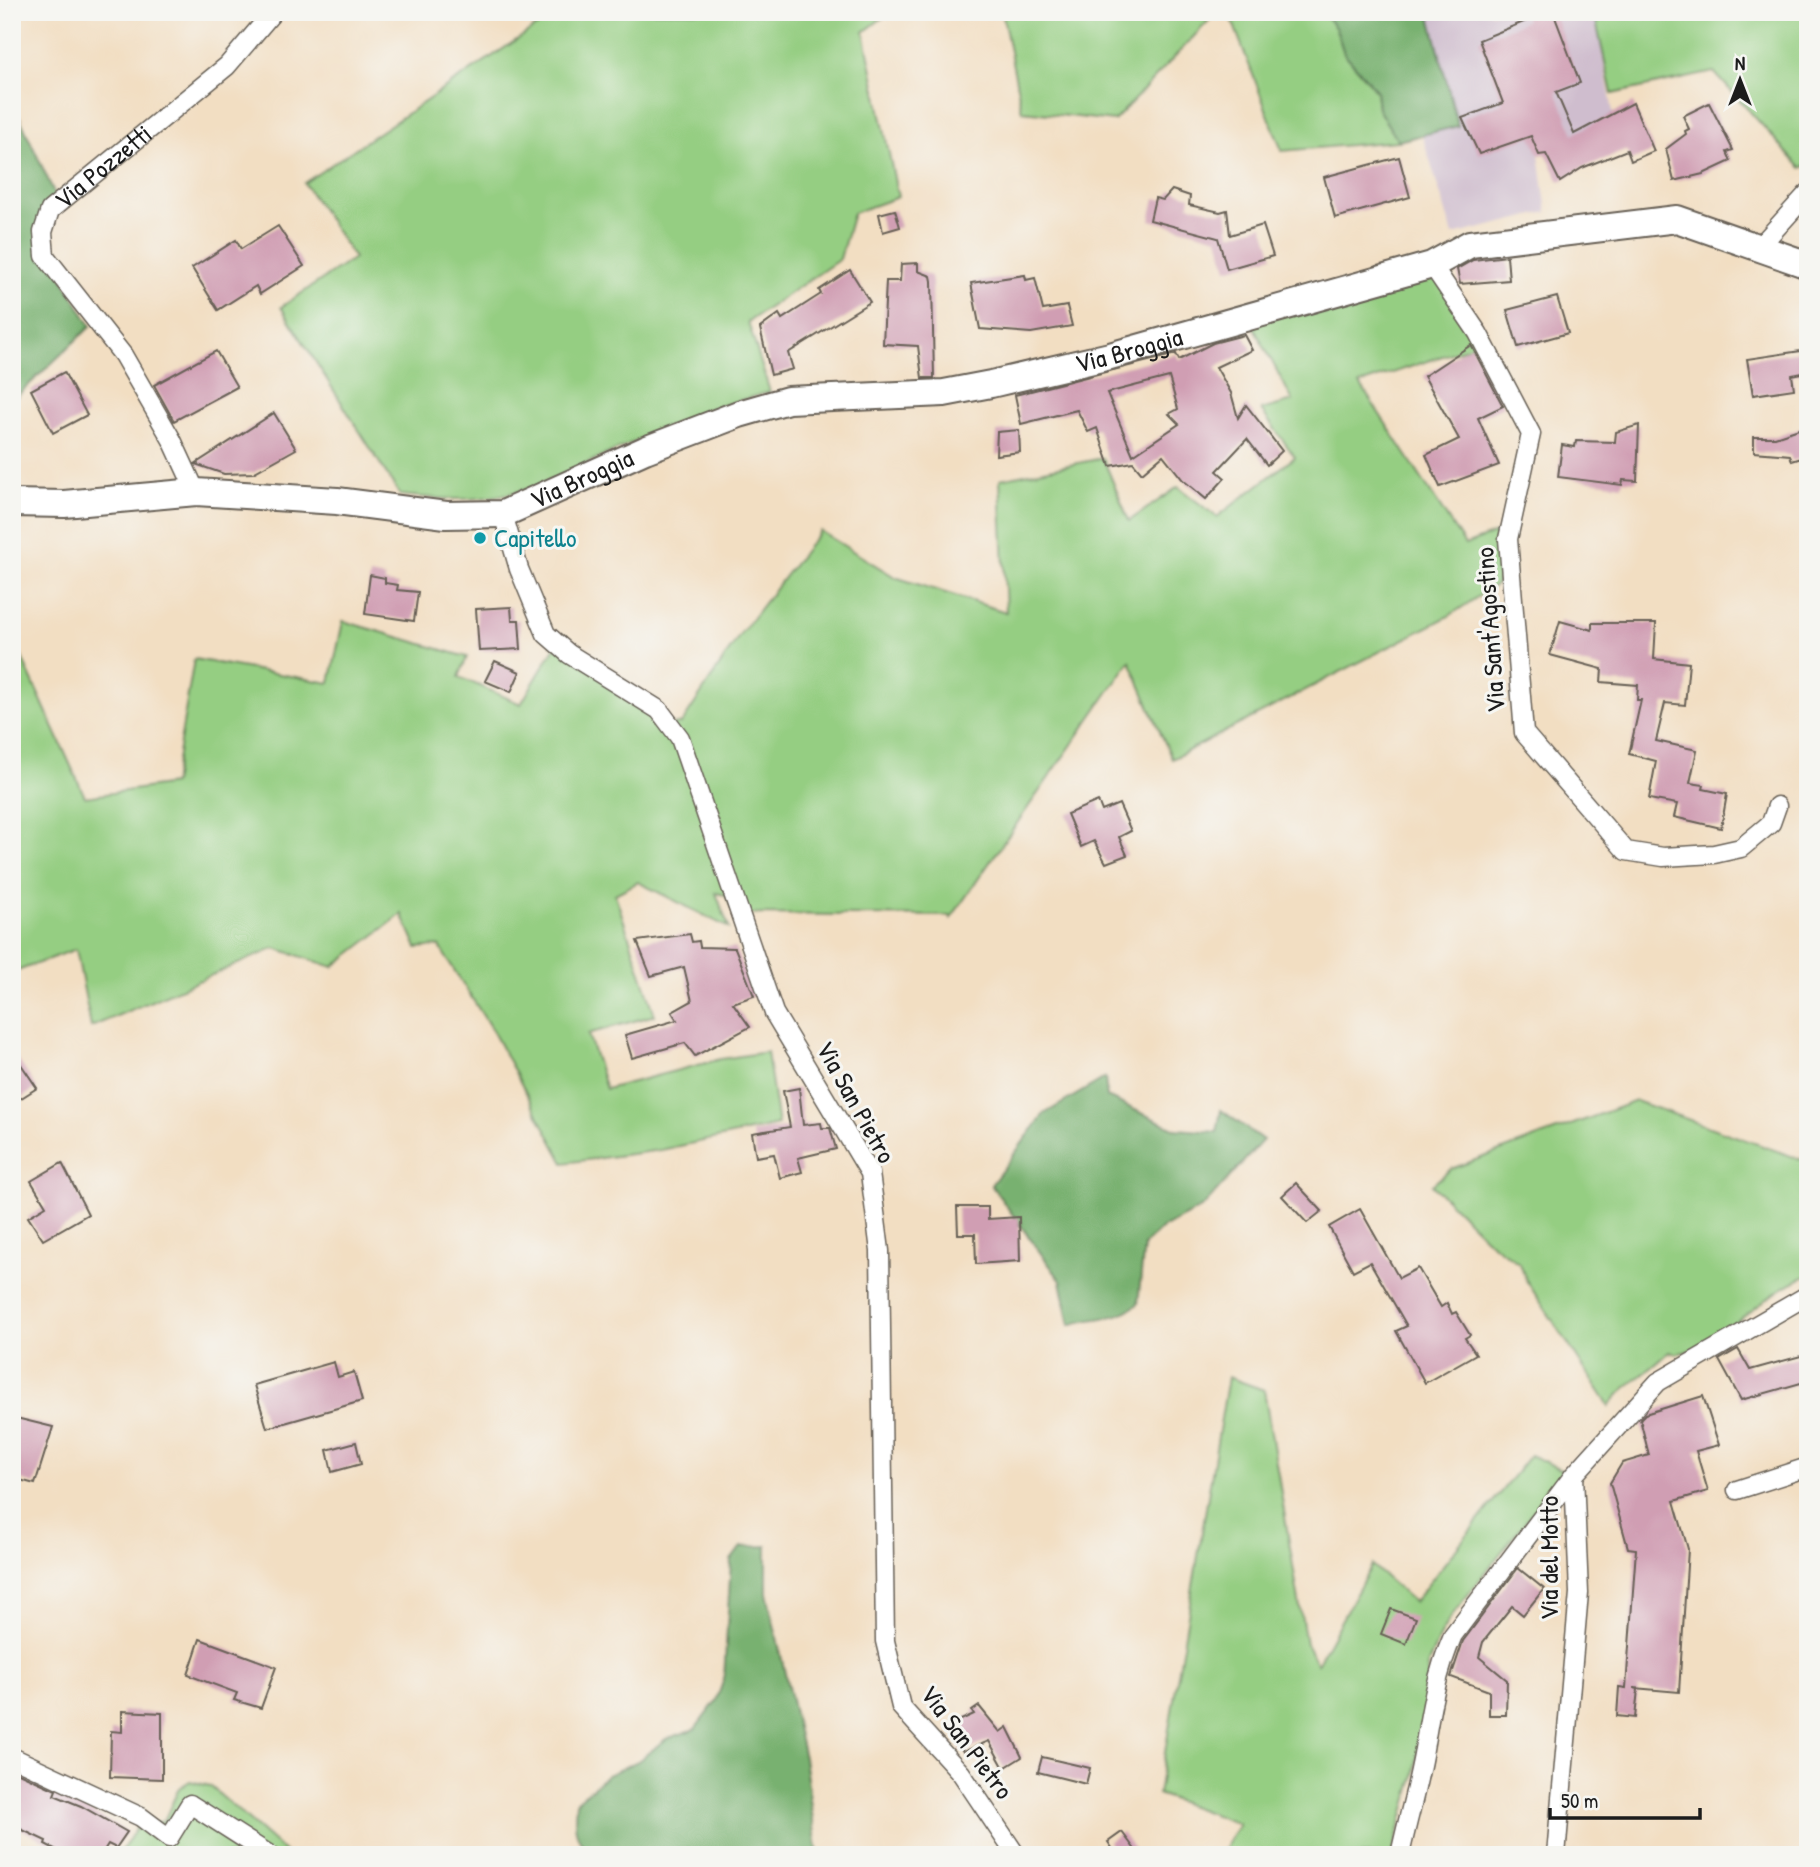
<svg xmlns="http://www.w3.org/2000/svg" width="1820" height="1867" viewBox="0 0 1820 1867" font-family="'Patrick Hand',sans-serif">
<rect width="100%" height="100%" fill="#f6f6f2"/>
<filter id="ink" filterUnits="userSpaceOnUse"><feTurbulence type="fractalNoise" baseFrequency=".0143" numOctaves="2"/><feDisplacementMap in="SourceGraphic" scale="14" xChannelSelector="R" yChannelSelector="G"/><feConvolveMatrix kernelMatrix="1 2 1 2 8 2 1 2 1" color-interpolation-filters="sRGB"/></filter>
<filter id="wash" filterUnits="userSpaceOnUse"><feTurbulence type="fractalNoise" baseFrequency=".00686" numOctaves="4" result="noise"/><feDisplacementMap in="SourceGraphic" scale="28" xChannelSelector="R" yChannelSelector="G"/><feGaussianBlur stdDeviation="1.57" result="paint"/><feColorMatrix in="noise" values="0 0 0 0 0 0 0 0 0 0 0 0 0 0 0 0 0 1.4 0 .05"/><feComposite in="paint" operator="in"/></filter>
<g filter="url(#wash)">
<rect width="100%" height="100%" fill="#f2dec2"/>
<!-- industrial -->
<polygon fill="#cfbdce" points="1429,12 1594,12 1618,138 1570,144 1539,155 1547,212 1453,235 1422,135 1458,126"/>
<!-- green -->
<g fill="#95ce82" stroke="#58754f" stroke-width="2">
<path d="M558 12H890L864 32 898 197 853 213 840 259 748 322 770 392 705 410 534 487C485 503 450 500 400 495L281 307 354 258 304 183Z"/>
<polygon points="1002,12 1217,12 1114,121 1022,111"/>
<polygon points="1229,12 1323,12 1336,29 1344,53 1376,91 1378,109 1398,141 1282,151"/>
<polygon points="1594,12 1808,12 1808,165 1801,168 1714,72 1612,94"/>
<polygon points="1436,263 1484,342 1360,384 1465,545 1506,529 1497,584 1449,616 1172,759 1130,661 951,918 951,916 734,914 726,895 716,893 729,928 638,882 615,894 655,1015 588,1034 606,1089 721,1059 767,1052 778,1125 661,1150 564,1163 492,1030 439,946 417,948 402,914 333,967 275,948 91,1027 76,949 12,973 12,636 85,797 173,784 194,659 330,683 343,621 467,657 459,677 521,704 556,645 638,704 660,728 682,723 741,633 820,531 895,577 1006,612 1000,479 1103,458 1129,521 1178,487 1217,517 1295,457 1261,410 1293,401 1250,320"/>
<path d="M1636 1101 1808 1162V1276C1772 1284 1702 1364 1669 1352 1649 1373 1625 1384 1609 1406L1526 1280 1520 1264 1492 1244 1432 1185 1451 1169Z"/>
<polygon points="1228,1377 1264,1390 1306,1644 1317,1664 1372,1565 1414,1602 1530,1455 1565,1471 1456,1610 1441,1633 1428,1664 1428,1695 1414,1777 1392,1855 1221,1855 1239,1824 1158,1794"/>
<polygon points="190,1781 210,1786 288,1855 119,1855 137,1827 164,1821 179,1788"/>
</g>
<!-- forest -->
<g fill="#78b170" stroke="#4a6646" stroke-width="2">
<polygon points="1323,12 1429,12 1458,126 1398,141 1378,109 1376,90 1344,53 1336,29"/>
<polygon points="12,101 57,199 42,244 91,326 13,400"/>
<path d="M1105 1078 1107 1097 1176 1129 1217 1132 1221 1110 1263 1140 1203 1207 1162 1228 1144 1245 1138 1304C1111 1323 1099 1315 1070 1325L1061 1281 991 1185 1044 1114Z"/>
<path d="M767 1546V1593L804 1758 818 1855H592C573 1839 574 1825 576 1802L607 1775 638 1761 666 1739 695 1729 716 1701 724 1679 731 1560 741 1547Z"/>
</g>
<g id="blocks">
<!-- building -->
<g fill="#d09eb3" fill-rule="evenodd">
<polygon points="1532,12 1553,12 1580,83 1556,92 1574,134 1633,103 1654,151 1631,161 1627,150 1582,168 1560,182 1546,154 1539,155 1531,136 1479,154 1462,118 1503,103 1479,40 1526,21 1525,15"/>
<polygon points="1709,103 1733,150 1727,152 1731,161 1703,174 1674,181 1666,149 1686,134 1685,131 1689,129 1683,116"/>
<polygon points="1399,157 1410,197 1335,218 1324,177"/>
<polygon points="1172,190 1190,196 1189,205 1220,212 1227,210 1230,235 1263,225 1273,256 1227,269 1218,238 1150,220 1155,198 1163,200"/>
<polygon points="895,210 900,227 883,232 879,214"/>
<polygon points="278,226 304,266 260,294 256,286 218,310 192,268 236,240 241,249"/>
<polygon points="1507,256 1509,280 1460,284 1457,269 1473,260"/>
<polygon points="918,263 918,271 931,276 932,281 934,378 922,378 918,346 883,344 886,281 900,281 901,264"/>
<polygon points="850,270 870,302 788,353 793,369 771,375 760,328 779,314 782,319 821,294 819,290"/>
<polygon points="1025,275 1026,280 1035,278 1043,310 1067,306 1072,326 1031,333 980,329 971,283"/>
<polygon points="1557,297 1568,333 1518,347 1507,310"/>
<path d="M1244 335 1252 350 1216 367 1231 393 1238 418 1246 405 1282 451 1267 465 1247 439 1217 471 1225 478 1206 499 1183 480 1163 455 1142 473 1133 462 1110 466 1097 428 1088 432 1077 410 1021 424 1015 395 1176 354 1179 360 1213 343ZM1169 377 1178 409 1169 414 1179 424 1133 455 1107 393Z"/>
<polygon points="1471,345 1503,406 1478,418 1499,465 1440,487 1426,455 1459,439 1424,376"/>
<polygon points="1808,350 1808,372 1792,375 1794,389 1753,395 1747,359"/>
<polygon points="216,351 237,387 174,421 154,385"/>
<polygon points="64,372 87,415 53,433 31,390"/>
<polygon points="274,413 296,449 253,473 224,474 195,464"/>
<polygon points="1639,425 1637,481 1623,480 1622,485 1558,477 1562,445 1575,447 1576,441 1615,442 1616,432"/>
<polygon points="1808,426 1808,456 1792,461 1790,455 1754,452 1754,437 1775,437"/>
<polygon points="1019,430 1020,452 996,455 997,432"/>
<polygon points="370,575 385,578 385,583 398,585 397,590 418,592 414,621 365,614"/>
<polygon points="511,607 512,620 519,620 521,649 479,651 476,609"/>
<polygon points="1560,621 1592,630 1592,623 1656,623 1654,659 1689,663 1685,705 1665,703 1656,741 1697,750 1690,783 1704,785 1703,789 1727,794 1721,828 1674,817 1677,804 1649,799 1656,761 1629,754 1641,700 1637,700 1638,685 1601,682 1602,669 1550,655"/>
<polygon points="495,661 520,672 511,692 485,681"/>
<polygon points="1098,801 1102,811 1119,804 1131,831 1119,837 1127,855 1106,863 1094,841 1081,847 1067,814"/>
<polygon points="690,934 692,942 699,941 700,947 735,948 754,996 733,1003 750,1027 695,1056 685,1043 632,1058 625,1035 677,1020 672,1012 692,1001 684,967 651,976 637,941"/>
<polygon points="12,1051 37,1088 12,1104"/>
<polygon points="799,1088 803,1125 821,1123 822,1128 830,1128 836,1149 798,1158 802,1172 780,1178 774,1154 756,1157 752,1133 790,1127 783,1091"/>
<polygon points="62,1163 88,1214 43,1240 28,1217 46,1206 31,1181"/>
<polygon points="1296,1183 1322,1211 1307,1223 1282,1196"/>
<polygon points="957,1207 988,1207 988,1219 1019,1217 1020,1261 976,1264 975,1234 958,1234"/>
<polygon points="1360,1209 1399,1278 1418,1268 1441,1307 1447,1303 1452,1314 1456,1312 1470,1335 1465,1338 1476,1354 1425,1383 1396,1331 1407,1326 1370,1262 1353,1271 1329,1227"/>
<polygon points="1738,1349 1750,1370 1808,1354 1808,1381 1741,1400 1719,1360"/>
<polygon points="334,1362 338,1377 354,1372 362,1401 267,1428 254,1385"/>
<polygon points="1703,1396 1719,1445 1696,1451 1708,1491 1674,1501 1688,1549 1679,1692 1634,1688 1638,1689 1635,1718 1617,1716 1619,1687 1626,1688 1636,1549 1628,1548 1610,1483 1622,1463 1649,1455 1640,1419 1645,1414"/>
<polygon points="12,1417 53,1427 35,1484 12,1478"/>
<polygon points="356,1442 361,1464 332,1472 327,1450"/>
<polygon points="1518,1568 1544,1589 1523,1615 1512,1606 1483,1642 1479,1657 1507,1680 1506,1715 1489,1715 1489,1691 1451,1677 1463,1641"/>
<polygon points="1391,1609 1416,1618 1406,1644 1381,1634"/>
<polygon points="200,1639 276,1667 261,1708 234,1700 237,1693 188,1675"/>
<polygon points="979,1706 1000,1732 1007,1727 1022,1757 1004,1768 989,1741 963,1752 950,1725 974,1714 972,1711"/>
<polygon points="122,1711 162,1713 162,1779 110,1777 111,1731 122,1732"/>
<polygon points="1042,1757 1090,1768 1086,1784 1038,1772"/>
<polygon points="12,1770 56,1790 54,1795 81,1806 127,1832 116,1848 108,1844 101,1855 66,1855 45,1844 46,1841 12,1825"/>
<polygon points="1122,1832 1139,1855 1117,1855 1108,1842"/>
</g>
</g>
</g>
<g filter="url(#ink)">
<use href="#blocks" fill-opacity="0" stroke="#676056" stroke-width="2"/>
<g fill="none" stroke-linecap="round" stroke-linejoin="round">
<defs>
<g id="street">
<polyline points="1760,246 1808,193"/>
<polyline points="1432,265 1478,333 1531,434 1508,539 1524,733 1626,851 1663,857 1714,854 1741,848 1771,823 1777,806"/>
<path id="s1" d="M196 492 172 440 123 355 45 256 43 232 50 210 227 66 273 12"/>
<polyline points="503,514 519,569 546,634 569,654 659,710 680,738 774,1013 870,1173 880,1251 885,1641 901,1707 961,1773 1016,1855"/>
<polyline points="1737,1490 1808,1467"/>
<polyline points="12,1757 141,1817 169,1838 190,1804 270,1855"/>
<path d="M1400 1855C1407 1822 1417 1788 1423 1755 1430 1713 1436 1674 1453 1635L1574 1475 1658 1382 1808 1295"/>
<polyline points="1556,1855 1579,1593 1574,1475"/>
</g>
<g id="secondary">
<path id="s2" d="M12 503 64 504 196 492 337 501 446 515 503 514 645 450 739 414 788 400 944 393 991 384 1110 356 1432 265 1470 244 1677 219 1808 265"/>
</g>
</defs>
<!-- street casing -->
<use href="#street" stroke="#676056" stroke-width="21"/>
<!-- secondary casing -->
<use href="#secondary" stroke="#676056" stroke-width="30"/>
<!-- street -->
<use href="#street" stroke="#fff" stroke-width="18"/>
<!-- secondary -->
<use href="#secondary" stroke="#fff" stroke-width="26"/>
</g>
</g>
<!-- markers -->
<circle fill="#0f9aa8" stroke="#f6f6f2" stroke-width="2.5" cx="480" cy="538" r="7"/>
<g text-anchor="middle" stroke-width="6" stroke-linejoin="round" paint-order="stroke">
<!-- street labels -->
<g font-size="26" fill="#1c1c1c" stroke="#f6f6f2">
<text dy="9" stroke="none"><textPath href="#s1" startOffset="397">Via Pozzetti</textPath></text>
<text dy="9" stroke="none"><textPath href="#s2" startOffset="1146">Via Broggia</textPath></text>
<text dy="9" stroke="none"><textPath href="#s2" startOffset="579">Via Broggia</textPath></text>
<text transform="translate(1490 630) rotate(-94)" y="9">Via Sant'Agostino</text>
<text transform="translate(856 1102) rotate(61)" y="9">Via San Pietro</text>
<text transform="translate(1549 1558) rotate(-90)" y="9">Via del Motto</text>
<text transform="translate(967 1742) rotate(53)" y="9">Via San Pietro</text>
</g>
<!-- culture labels -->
<g font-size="26" fill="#0d838f" stroke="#f6f6f2" text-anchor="start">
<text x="494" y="547">Capitello</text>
</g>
</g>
<!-- margin -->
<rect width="1820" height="1867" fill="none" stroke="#f6f6f2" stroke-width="42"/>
<!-- north arrow -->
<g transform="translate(1740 80)" stroke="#f6f6f2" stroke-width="5" paint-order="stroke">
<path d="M0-5L12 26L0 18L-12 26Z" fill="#1c1c1c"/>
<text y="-10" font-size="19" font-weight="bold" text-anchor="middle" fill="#1c1c1c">N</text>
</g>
<!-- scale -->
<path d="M1550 1808v10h150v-10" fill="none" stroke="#1c1c1c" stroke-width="3.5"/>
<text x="1561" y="1808" font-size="21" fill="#1c1c1c" stroke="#f6f6f2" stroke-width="5" paint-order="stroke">50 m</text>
</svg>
